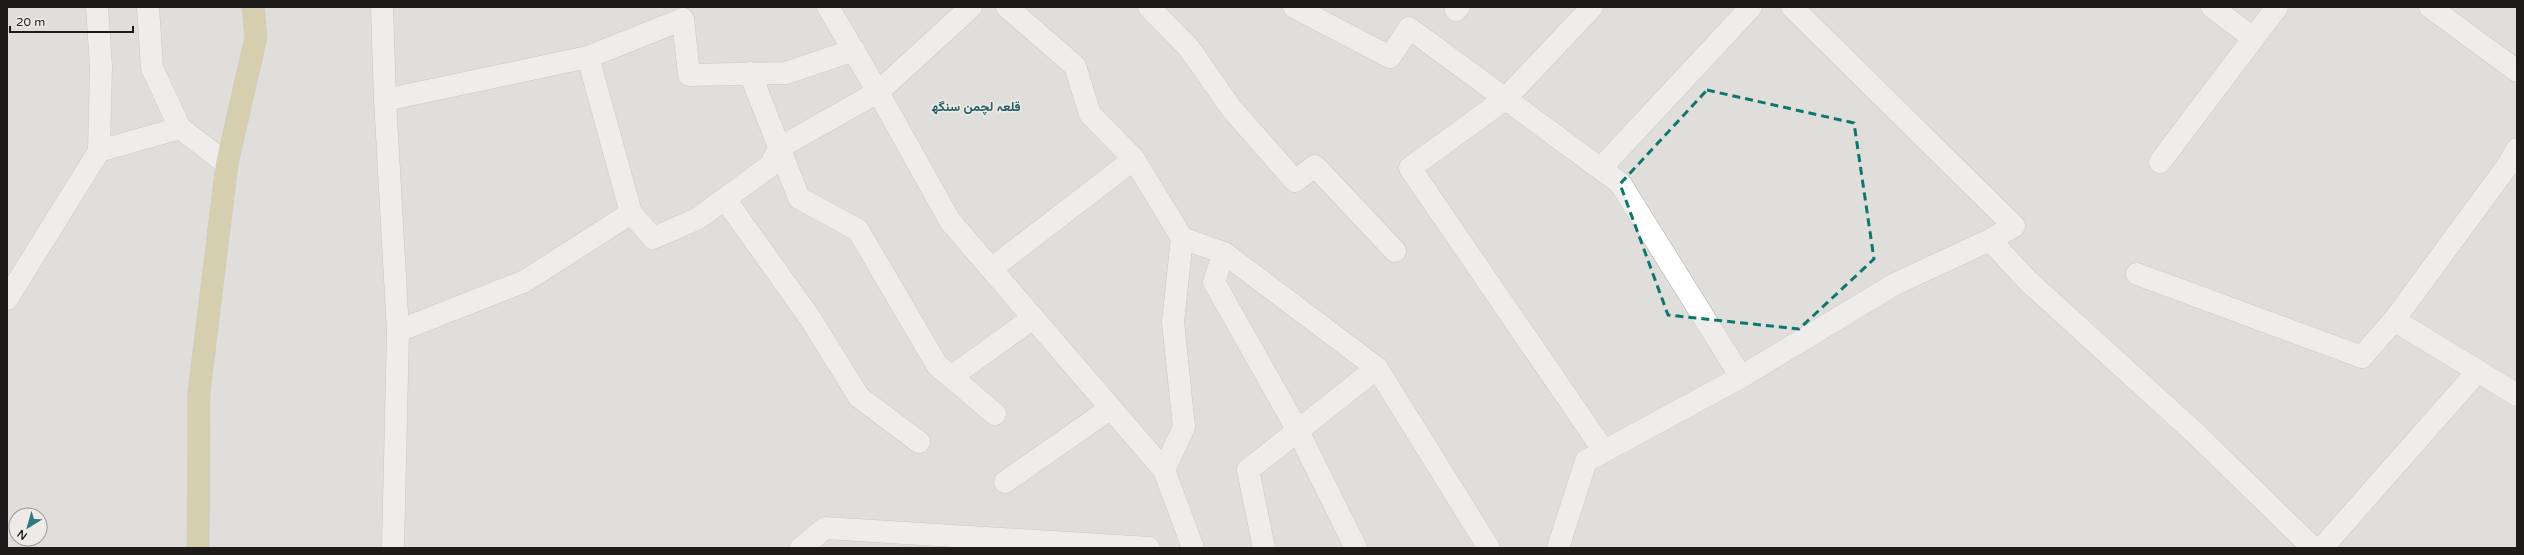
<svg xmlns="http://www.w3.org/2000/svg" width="2524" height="555" viewBox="0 0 2524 555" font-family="'Varela Round',Vazirmatn,sans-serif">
<rect width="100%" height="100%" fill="#e0deda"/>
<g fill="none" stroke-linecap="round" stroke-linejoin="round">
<defs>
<g id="minor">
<polyline points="148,7 152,68 180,128 227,164"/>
<polyline points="382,7 385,100 398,331 393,548"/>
<polyline points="828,7 878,92 950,221 1164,470 1193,548"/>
<polyline points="1149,7 1189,48 1231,108 1295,181 1315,166 1395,251"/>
<polyline points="1294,7 1390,57 1409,28 1620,183 1741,377"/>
<polyline points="1592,7 1505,99 1410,168 1604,451"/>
<polyline points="1792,7 2014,226 1990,240 2028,281 2195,433 2313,548"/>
<polyline points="2212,7 2253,38"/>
<polyline points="2430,7 2517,71"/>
<polyline points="1456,10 1459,7"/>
<polyline points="588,57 683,19 689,75 786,73 854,50"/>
<polyline points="750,73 799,198 858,230 937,365 995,414"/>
<polyline points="385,100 588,57 631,213"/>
<polyline points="99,151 180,128"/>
<polyline points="1134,159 1182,238 1173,322 1184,427 1164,470"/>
<polyline points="2160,162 2277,7"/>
<polyline points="1601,168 1751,7"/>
<polyline points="725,199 810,318 859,397 919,442"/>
<polyline points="1182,238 1224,253 1214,282 1298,431 1356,548"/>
<polyline points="1224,253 1377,368 1489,548"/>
<polyline points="991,269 1134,159 1090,114 1075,66 1007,7"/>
<polyline points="2137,274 2362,357 2394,320 2517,395"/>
<polyline points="7,299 99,151 101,67 97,7"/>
<polyline points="2394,320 2508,165 2517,149"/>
<polyline points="398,331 525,281 631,213 653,238 697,219 770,166 779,148 878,92 971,7"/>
<polyline points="951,377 1033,318"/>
<polyline points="1005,482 1111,408"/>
<polyline points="801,548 825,528 1149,548"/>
<polyline points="1264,548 1248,470 1377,368"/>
<polyline points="1558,548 1586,461 1741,377 1895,284 1990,240"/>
<polyline points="2322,548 2478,371"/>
</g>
<polyline id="major" points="198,548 199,392 227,164 256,37 253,7"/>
</defs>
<!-- minor casing -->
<use href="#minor" stroke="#aeaca8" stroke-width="23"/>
<!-- major casing -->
<use href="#major" stroke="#bbb" stroke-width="23"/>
<!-- minor -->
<use href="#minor" stroke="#fff" stroke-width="22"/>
<!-- major -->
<use href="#major" stroke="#c8bc7a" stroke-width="22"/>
</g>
<!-- marked area -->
<path d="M0 0H2524V555H0ZM1707 90 1854 123 1874 259 1799 329 1668 315 1620 184Z" fill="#e0deda" fill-opacity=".55" fill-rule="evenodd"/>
<path fill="none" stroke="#0f766e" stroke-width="3" stroke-dasharray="8 5" stroke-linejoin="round" d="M1707 90 1854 123 1874 259 1799 329 1668 315 1620 184Z"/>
<g text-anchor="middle" stroke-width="3" stroke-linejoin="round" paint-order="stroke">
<!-- quarter labels -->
<g font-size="13" font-weight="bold" fill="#255e66" stroke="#eeebe7">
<text x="976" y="111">قلعہ لچمن سنگھ</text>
</g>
</g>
<!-- border -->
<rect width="2524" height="555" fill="none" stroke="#1d1c1b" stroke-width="16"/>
<!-- north arrow -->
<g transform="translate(28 527) rotate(217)"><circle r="19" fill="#eeebe7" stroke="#9a9895"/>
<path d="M0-3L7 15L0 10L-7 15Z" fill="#317982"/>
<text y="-6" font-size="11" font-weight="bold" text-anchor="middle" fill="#1d1c1b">N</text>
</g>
<!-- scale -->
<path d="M10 26v6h123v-6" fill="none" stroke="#1d1c1b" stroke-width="2"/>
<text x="16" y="26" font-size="12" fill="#1d1c1b" stroke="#eeebe7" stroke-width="3" paint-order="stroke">20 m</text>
</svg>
